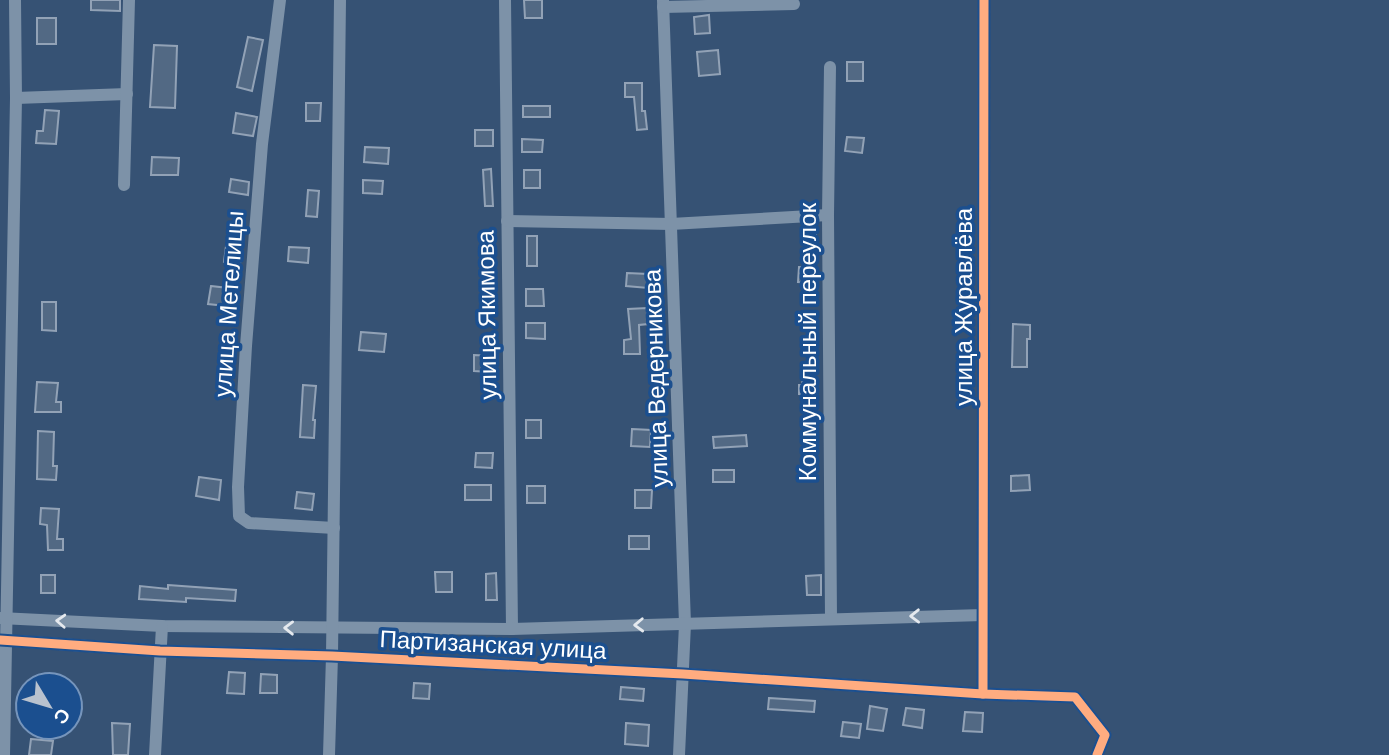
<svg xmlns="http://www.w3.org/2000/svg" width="1389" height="755" viewBox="0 0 1389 755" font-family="'DM Sans',sans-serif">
<rect width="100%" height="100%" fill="#365274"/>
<!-- building -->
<g fill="#526984" stroke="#92a2b6" stroke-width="2">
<polygon points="91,0 120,0 120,11 91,10"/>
<polygon points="524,0 542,0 542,18 525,18"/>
<polygon points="709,15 710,33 695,34 694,17"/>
<rect x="37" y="18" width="19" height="26"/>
<polygon points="248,37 263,40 252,91 237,87"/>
<polygon points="154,45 177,46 175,108 150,107"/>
<polygon points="718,50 720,74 699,76 697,52"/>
<rect x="847" y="62" width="16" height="19"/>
<polygon points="625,83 642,83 642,111 645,111 647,129 637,130 634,97 625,97"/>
<polygon points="306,103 321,103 320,121 306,121"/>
<rect x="523" y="106" width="27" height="11"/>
<polygon points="45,110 59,111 56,144 36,143 37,131 43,131"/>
<polygon points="236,113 257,117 253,136 233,133"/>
<rect x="475" y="130" width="18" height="16"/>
<polygon points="847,137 864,138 862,153 845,151"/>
<polygon points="522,139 543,140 542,152 522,152"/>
<polygon points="365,147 389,148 388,164 364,162"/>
<polygon points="152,157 179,158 178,175 151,175"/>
<polygon points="491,169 493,206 485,206 483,170"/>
<rect x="524" y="170" width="16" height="18"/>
<polygon points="231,179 249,182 248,195 229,192"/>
<polygon points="363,180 383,181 382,194 363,193"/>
<polygon points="308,190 319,191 317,217 306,216"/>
<rect x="806" y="225" width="10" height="25"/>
<rect x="527" y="236" width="10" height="30"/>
<polygon points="226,246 242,248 240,264 224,262"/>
<polygon points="289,247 309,248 308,263 288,261"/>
<polygon points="799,267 816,268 815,283 798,282"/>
<polygon points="627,273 648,274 648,288 626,286"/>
<polygon points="211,286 228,288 226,306 208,304"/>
<polygon points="526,289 543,289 544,306 526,306"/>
<polygon points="42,302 56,302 56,331 42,330"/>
<polygon points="647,308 648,324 639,325 640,354 624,354 624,340 631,339 628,309"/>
<polygon points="526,323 545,323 545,339 526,338"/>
<polygon points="1013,324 1030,325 1030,339 1027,339 1027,367 1012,367"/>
<polygon points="361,332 386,334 384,352 359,350"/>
<polygon points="474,355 491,356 490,372 474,371"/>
<polygon points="804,365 814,365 813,385 815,385 815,395 799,394 799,385 802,385"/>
<polygon points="37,382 58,383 56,402 61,402 61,412 35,412"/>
<polygon points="303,385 316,386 313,420 315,420 314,438 300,437"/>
<rect x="526" y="420" width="15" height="18"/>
<polygon points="632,429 651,430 650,447 631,446"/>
<polygon points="38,431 54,432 53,466 57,466 56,480 37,479"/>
<polygon points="746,435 747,446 714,448 713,437"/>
<polygon points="476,453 493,453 492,468 475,467"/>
<rect x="713" y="470" width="21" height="12"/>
<polygon points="1029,475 1030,490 1011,491 1011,476"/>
<polygon points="199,477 221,480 219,500 196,496"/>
<rect x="465" y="485" width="26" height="15"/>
<rect x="527" y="486" width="18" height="17"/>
<polygon points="635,490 652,490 651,508 635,508"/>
<polygon points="297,492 314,494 312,510 295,508"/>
<polygon points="41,508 59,509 57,539 63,539 63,550 48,550 47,525 40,524"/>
<rect x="629" y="536" width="20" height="13"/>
<polygon points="435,572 452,572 452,592 436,592"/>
<polygon points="496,573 497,600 486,600 486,574"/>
<rect x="41" y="575" width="14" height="18"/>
<polygon points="821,575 821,595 807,595 806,576"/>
<polygon points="168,585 236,590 235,601 186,598 186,602 139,599 140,586 168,589"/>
<polygon points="229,672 245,673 244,694 227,693"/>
<polygon points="261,674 277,675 277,693 260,693"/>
<polygon points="414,683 430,684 429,699 413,698"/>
<polygon points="621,687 644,689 643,701 620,699"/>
<polygon points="769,698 815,701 814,712 768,709"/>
<polygon points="870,706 887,709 883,731 867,729"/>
<polygon points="906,708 924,710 922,728 903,725"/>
<polygon points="965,712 983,713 982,732 963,731"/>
<polygon points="843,722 861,724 859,738 841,736"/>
<polygon points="112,723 130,724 128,755 113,755"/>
<polygon points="626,723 649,725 648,746 625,744"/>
<polygon points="31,739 53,741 51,755 29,755"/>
</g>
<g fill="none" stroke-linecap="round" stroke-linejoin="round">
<!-- minor -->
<g stroke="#7d92a8" stroke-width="12">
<polyline points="280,0 262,144 246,346 238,487 239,516 249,523 334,528"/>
<polyline points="505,0 512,629"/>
<polyline points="663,0 685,624 679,755"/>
<polyline points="984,0 983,694 1075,697 1105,735 1097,755"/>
<polyline points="663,7 794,4"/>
<polyline points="830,67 828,215 831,618"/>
<polyline points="16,98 127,94"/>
<polyline points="124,185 129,0"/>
<polyline points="507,221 671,224 828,215"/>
<polyline points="0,618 162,626 512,629 983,615"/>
<polyline points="0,640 160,651 332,656 683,674 983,694"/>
<polyline points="4,755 16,98 15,0"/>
<polyline points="155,755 162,626"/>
<polyline points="329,755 332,656 340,0"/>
</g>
<defs>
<g id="cycleway">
<polyline points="984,0 983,694 1075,697 1105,735 1097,755"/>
<polyline points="0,640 160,651 332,656 683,674 983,694"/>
</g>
</defs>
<!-- cycleway casing -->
<use href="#cycleway" stroke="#1b4f8f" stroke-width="13"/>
<!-- cycleway -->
<use href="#cycleway" stroke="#ffac80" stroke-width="9"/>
</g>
<!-- one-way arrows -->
<defs><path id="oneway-chevron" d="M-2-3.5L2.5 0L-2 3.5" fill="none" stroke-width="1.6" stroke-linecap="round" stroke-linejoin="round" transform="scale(1.75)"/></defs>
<g stroke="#e5e9ee">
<use href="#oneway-chevron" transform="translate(915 616) rotate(179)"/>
<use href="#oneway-chevron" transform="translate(61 621) rotate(-177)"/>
<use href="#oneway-chevron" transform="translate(639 625) rotate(178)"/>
<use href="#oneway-chevron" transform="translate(289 628) rotate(-179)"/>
</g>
<g text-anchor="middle" stroke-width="7" stroke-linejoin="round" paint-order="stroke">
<!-- street labels -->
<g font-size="24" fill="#fff" stroke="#1b4f8f">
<text transform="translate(229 304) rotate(-86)" y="8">улица Метелицы</text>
<text transform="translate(964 307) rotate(-90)" y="8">улица Журавлёва</text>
<text transform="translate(487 315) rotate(-91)" y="8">улица Якимова</text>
<text transform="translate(808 342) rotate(-90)" y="8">Коммунальный переулок</text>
<text transform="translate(656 378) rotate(-92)" y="8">улица Ведерникова</text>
<text transform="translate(493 645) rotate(3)" y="8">Партизанская улица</text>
</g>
</g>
<!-- north arrow -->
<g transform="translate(49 706) rotate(128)"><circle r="33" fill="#1b4f8f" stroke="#7695bc" stroke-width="2"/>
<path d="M0-5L12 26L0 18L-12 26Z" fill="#b9c2ce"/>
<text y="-10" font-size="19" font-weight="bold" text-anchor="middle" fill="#ffffff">С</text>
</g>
</svg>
